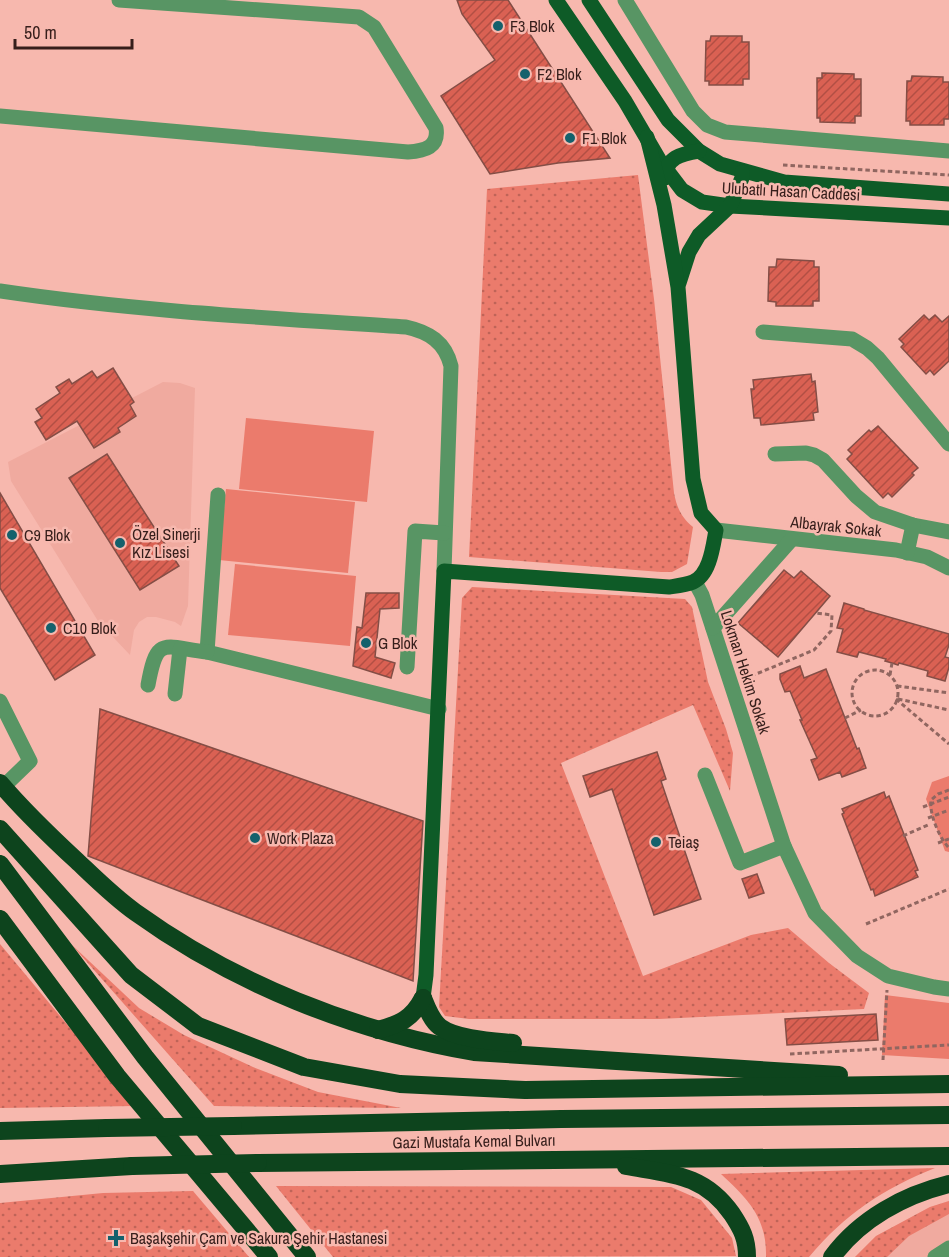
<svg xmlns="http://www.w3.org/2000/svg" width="949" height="1257" viewBox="0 0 949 1257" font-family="'Archivo Narrow',sans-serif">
<defs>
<pattern id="grass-dots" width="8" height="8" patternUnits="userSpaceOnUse" patternTransform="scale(1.5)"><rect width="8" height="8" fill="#eb7b6c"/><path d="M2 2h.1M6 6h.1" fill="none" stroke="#bf6458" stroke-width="1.8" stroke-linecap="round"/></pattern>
<pattern id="building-hatch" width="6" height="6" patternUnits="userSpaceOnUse" patternTransform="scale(1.5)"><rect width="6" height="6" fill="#da6153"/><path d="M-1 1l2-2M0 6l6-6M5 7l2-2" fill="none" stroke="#b24f44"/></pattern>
</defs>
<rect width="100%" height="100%" fill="#f7b8ae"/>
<!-- built -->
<g fill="#f0aa9f">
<polygon points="163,382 180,383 195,388 188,606 181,626 175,622 156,617 147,617 139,622 134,630 130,655 98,621 11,481 8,462"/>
<polygon points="949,1201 949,1257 855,1257 876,1236 930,1207"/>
</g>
<!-- grass -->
<g fill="url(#grass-dots)">
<path d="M638 175 654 299 674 493C677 508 681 517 693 527L687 564 672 572H661L469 557 487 189Z"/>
<polygon points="472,587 685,599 692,607 708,682 726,729 733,753 730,791 693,705 561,763 643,976 751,935 788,928 829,963 869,993 864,1009 659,1019 469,1019 445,1016 439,1007 462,598"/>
<polygon points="0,944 135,1106 0,1108"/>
<polygon points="71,944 139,1008 184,1035 253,1067 318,1092 401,1108 214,1106"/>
<path d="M935 1168C883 1189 845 1214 809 1257H766C767 1218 748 1199 721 1174Z"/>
<polygon points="276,1186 671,1187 701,1200 732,1238 736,1256 333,1257"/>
<polygon points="193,1191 249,1257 0,1257 0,1203 103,1193"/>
<polygon points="949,1201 949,1214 909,1236 887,1257 855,1257 876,1236 930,1207"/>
</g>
<!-- park -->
<g fill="#eb7b6c">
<polygon points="246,418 374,431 367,502 239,489"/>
<polygon points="226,489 355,502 348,573 219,560"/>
<polygon points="235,564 356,576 350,646 228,635"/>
<polygon points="949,776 949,852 945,851 926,799 932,782"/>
<polygon points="885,995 949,1003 949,1059 882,1055"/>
</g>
<!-- building -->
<g fill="url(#building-hatch)" stroke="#844e46" stroke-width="1.5">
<polygon points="457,0 508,0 610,158 558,163 490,174 441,96 495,60 462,14"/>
<polygon points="711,36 742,36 742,42 749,42 749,79 743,79 743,85 709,85 709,81 705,81 706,41 710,41"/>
<polygon points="822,73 854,74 854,79 861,79 861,116 855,116 855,123 820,122 820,118 817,118 817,78 822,78"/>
<polygon points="912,76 943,77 943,82 949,82 949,119 944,119 944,125 910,125 910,121 906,121 907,81 911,81"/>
<polygon points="777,259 814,261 814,267 819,267 819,301 813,301 813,306 776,306 776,302 768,301 769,267 776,267"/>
<polygon points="924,315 929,320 935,315 942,322 949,316 949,361 934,375 930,370 926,374 901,347 904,344 899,339"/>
<polygon points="113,368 134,402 130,405 136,416 118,428 120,432 94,448 77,421 46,440 35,422 42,418 36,409 60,393 56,387 69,379 72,384 92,371 97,378"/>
<polygon points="811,374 812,382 815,381 818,412 813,413 814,420 761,425 760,418 754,418 751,389 754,389 753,380"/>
<polygon points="878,426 918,468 912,473 914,475 892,497 888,493 883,498 847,459 852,454 848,450 869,430 871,432"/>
<polygon points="107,454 179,566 140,590 69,478"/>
<polygon points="0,493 95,655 55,680 0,588"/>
<polygon points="784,570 794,578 801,571 830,596 778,657 738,623"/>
<polygon points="366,593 399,593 399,608 380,609 375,657 395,663 391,678 353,666 357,627 362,628"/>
<polygon points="844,603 864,609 864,610 949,634 949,645 945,657 949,658 949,667 945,681 927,676 928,671 899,663 898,665 892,663 885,661 886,659 859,652 857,657 837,652 843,629 837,628"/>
<polygon points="800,666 804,678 826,669 857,749 859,748 866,768 842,777 840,772 819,780 811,760 817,758 800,720 802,720 790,691 785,692 780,679 780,674"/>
<polygon points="100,709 423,821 413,981 88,856"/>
<polygon points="657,752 666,779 661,781 701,899 654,915 612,789 590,797 583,776"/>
<polygon points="884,792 886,798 889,796 918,870 915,871 918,877 875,896 873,889 871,890 842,814 844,813 842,809"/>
<polygon points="757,874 764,893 749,898 742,879"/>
<polygon points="876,1014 878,1040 787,1045 785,1019"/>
</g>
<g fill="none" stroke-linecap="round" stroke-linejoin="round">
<!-- path -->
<g stroke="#906660" stroke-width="3" stroke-dasharray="4.5 3" stroke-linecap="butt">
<polyline points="783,165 949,175"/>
<circle cx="875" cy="693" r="23"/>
<polyline points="890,675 892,663"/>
<polyline points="744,679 814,650 831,631 832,615 816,613"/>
<polyline points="897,686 949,693"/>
<polyline points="896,699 949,744"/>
<polyline points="898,699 949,710"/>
<polyline points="845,718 861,710"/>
<path d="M949 790 938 794 931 800C929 814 939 837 949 848"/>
<polyline points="923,807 949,797"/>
<polyline points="928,818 949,810"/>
<polyline points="903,836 930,824"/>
<polyline points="938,843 949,839"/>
<polyline points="866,924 949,889"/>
<polyline points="790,1054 949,1045"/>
<polyline points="883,1060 887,990"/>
</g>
<!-- minor -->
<g stroke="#589564" stroke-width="15">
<polyline points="625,0 693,111 707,125 725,132 949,151"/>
<path d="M0 116 408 152C425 151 439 147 436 128L374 27 359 17 119 0"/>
<path d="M0 291C134 311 270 318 406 327 429 332 445 342 451 366L444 571"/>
<polyline points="763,332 852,339 867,348 878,358 949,444"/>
<polyline points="775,454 806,453 814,455 823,460 856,496 875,512 913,525 949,532"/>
<polyline points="218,495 207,652 439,709"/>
<polyline points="716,530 896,550 927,557 949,568"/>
<polyline points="907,553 913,525"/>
<polyline points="695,582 702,595 784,846 815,913 857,956 888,976 934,987 949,989"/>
<polyline points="713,628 792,539"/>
<polyline points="407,667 415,531 444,533"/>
<path d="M148 685C157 635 163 647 207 652"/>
<polyline points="175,694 180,649"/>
<polyline points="0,701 30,761 3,787"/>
<polyline points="705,775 740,863 784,846"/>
<polyline points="935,1257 949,1248"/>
</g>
<!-- major -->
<g stroke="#0e5b27" stroke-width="15">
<polyline points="556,0 625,101 660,161 682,190 702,202 730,206 949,218"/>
<polyline points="589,0 668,120 699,151 720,164 784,182 949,194"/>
<path d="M665 178C666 157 681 154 699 151"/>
<polyline points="679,283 689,252 699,235 730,206 742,178 742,172"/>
<path d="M423 998 426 975 444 571 669 587C676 586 686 585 693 582 710 575 713 546 716 530L701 513 693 479 678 287 664 205 647 137"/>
</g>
<!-- highway -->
<g stroke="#0d441d" stroke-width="18">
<path d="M0 783C24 811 50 836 77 861 96 879 114 897 135 912 235 984 353 1031 474 1052L839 1075"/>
<polyline points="0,829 131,975 198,1026 304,1067 400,1084 525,1090 949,1084"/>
<polyline points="0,864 145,1057 307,1257"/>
<polyline points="0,919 117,1076 269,1257"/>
<path d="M423 998C427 1008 431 1020 440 1027 456 1039 492 1041 513 1043"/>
<path d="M378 1030C400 1024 412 1019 423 998"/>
<polyline points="233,1126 561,1119 949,1115"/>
<polyline points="0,1131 107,1128"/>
<polyline points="258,1163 949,1156"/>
<path d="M626 1166C671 1174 704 1174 732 1214 742 1229 747 1239 747 1257"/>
<polyline points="0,1174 132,1166"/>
<path d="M832 1257C860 1219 904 1195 949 1184"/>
</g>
<!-- highway-bridge -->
<g stroke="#0d441d" stroke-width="18">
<polyline points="107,1128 233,1126"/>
<polyline points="132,1166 258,1163"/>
</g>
</g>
<!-- markers -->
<g fill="#14616c" stroke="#f7b8ae" stroke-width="2">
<circle cx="498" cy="26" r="6"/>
<circle cx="525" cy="74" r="6"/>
<circle cx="570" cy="138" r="6"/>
<circle cx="12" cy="535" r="6"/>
<circle cx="120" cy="543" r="6"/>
<circle cx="51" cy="628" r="6"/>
<circle cx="366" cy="643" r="6"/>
<circle cx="255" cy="838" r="6"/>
<circle cx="656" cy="842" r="6"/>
<path d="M113 1229h6v6h6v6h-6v6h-6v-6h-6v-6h6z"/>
</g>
<g text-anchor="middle" stroke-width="5" stroke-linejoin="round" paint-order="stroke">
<!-- poi labels -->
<g font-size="16" fill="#361e1b" stroke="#f7b8ae" text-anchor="start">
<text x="510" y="32">F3 Blok</text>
<text x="537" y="80">F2 Blok</text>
<text x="582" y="144">F1 Blok</text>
<text x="132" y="540">Özel Sinerji<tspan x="132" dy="18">Kız Lisesi</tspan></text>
<text x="24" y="541">C9 Blok</text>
<text x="63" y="634">C10 Blok</text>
<text x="378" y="649">G Blok</text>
<text x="267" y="844">Work Plaza</text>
<text x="668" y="848">Teiaş</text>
<text x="130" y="1244">Başakşehir Çam ve Sakura Şehir Hastanesi</text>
</g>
<!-- street labels -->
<g font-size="16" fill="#361e1b" stroke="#f7b8ae">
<text transform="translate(791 191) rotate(3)" y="6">Ulubatlı Hasan Caddesi</text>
<text transform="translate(836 526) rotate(6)" y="6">Albayrak Sokak</text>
<text transform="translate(746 672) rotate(72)" y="6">Lokman Hekim Sokak</text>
<text transform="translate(474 1141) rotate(-1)" y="6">Gazi Mustafa Kemal Bulvarı</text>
</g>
</g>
<!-- scale -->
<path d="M15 39v9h117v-9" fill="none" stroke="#361e1b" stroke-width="3"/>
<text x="24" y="39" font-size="18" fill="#361e1b" stroke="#f7b8ae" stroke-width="4.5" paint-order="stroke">50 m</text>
</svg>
